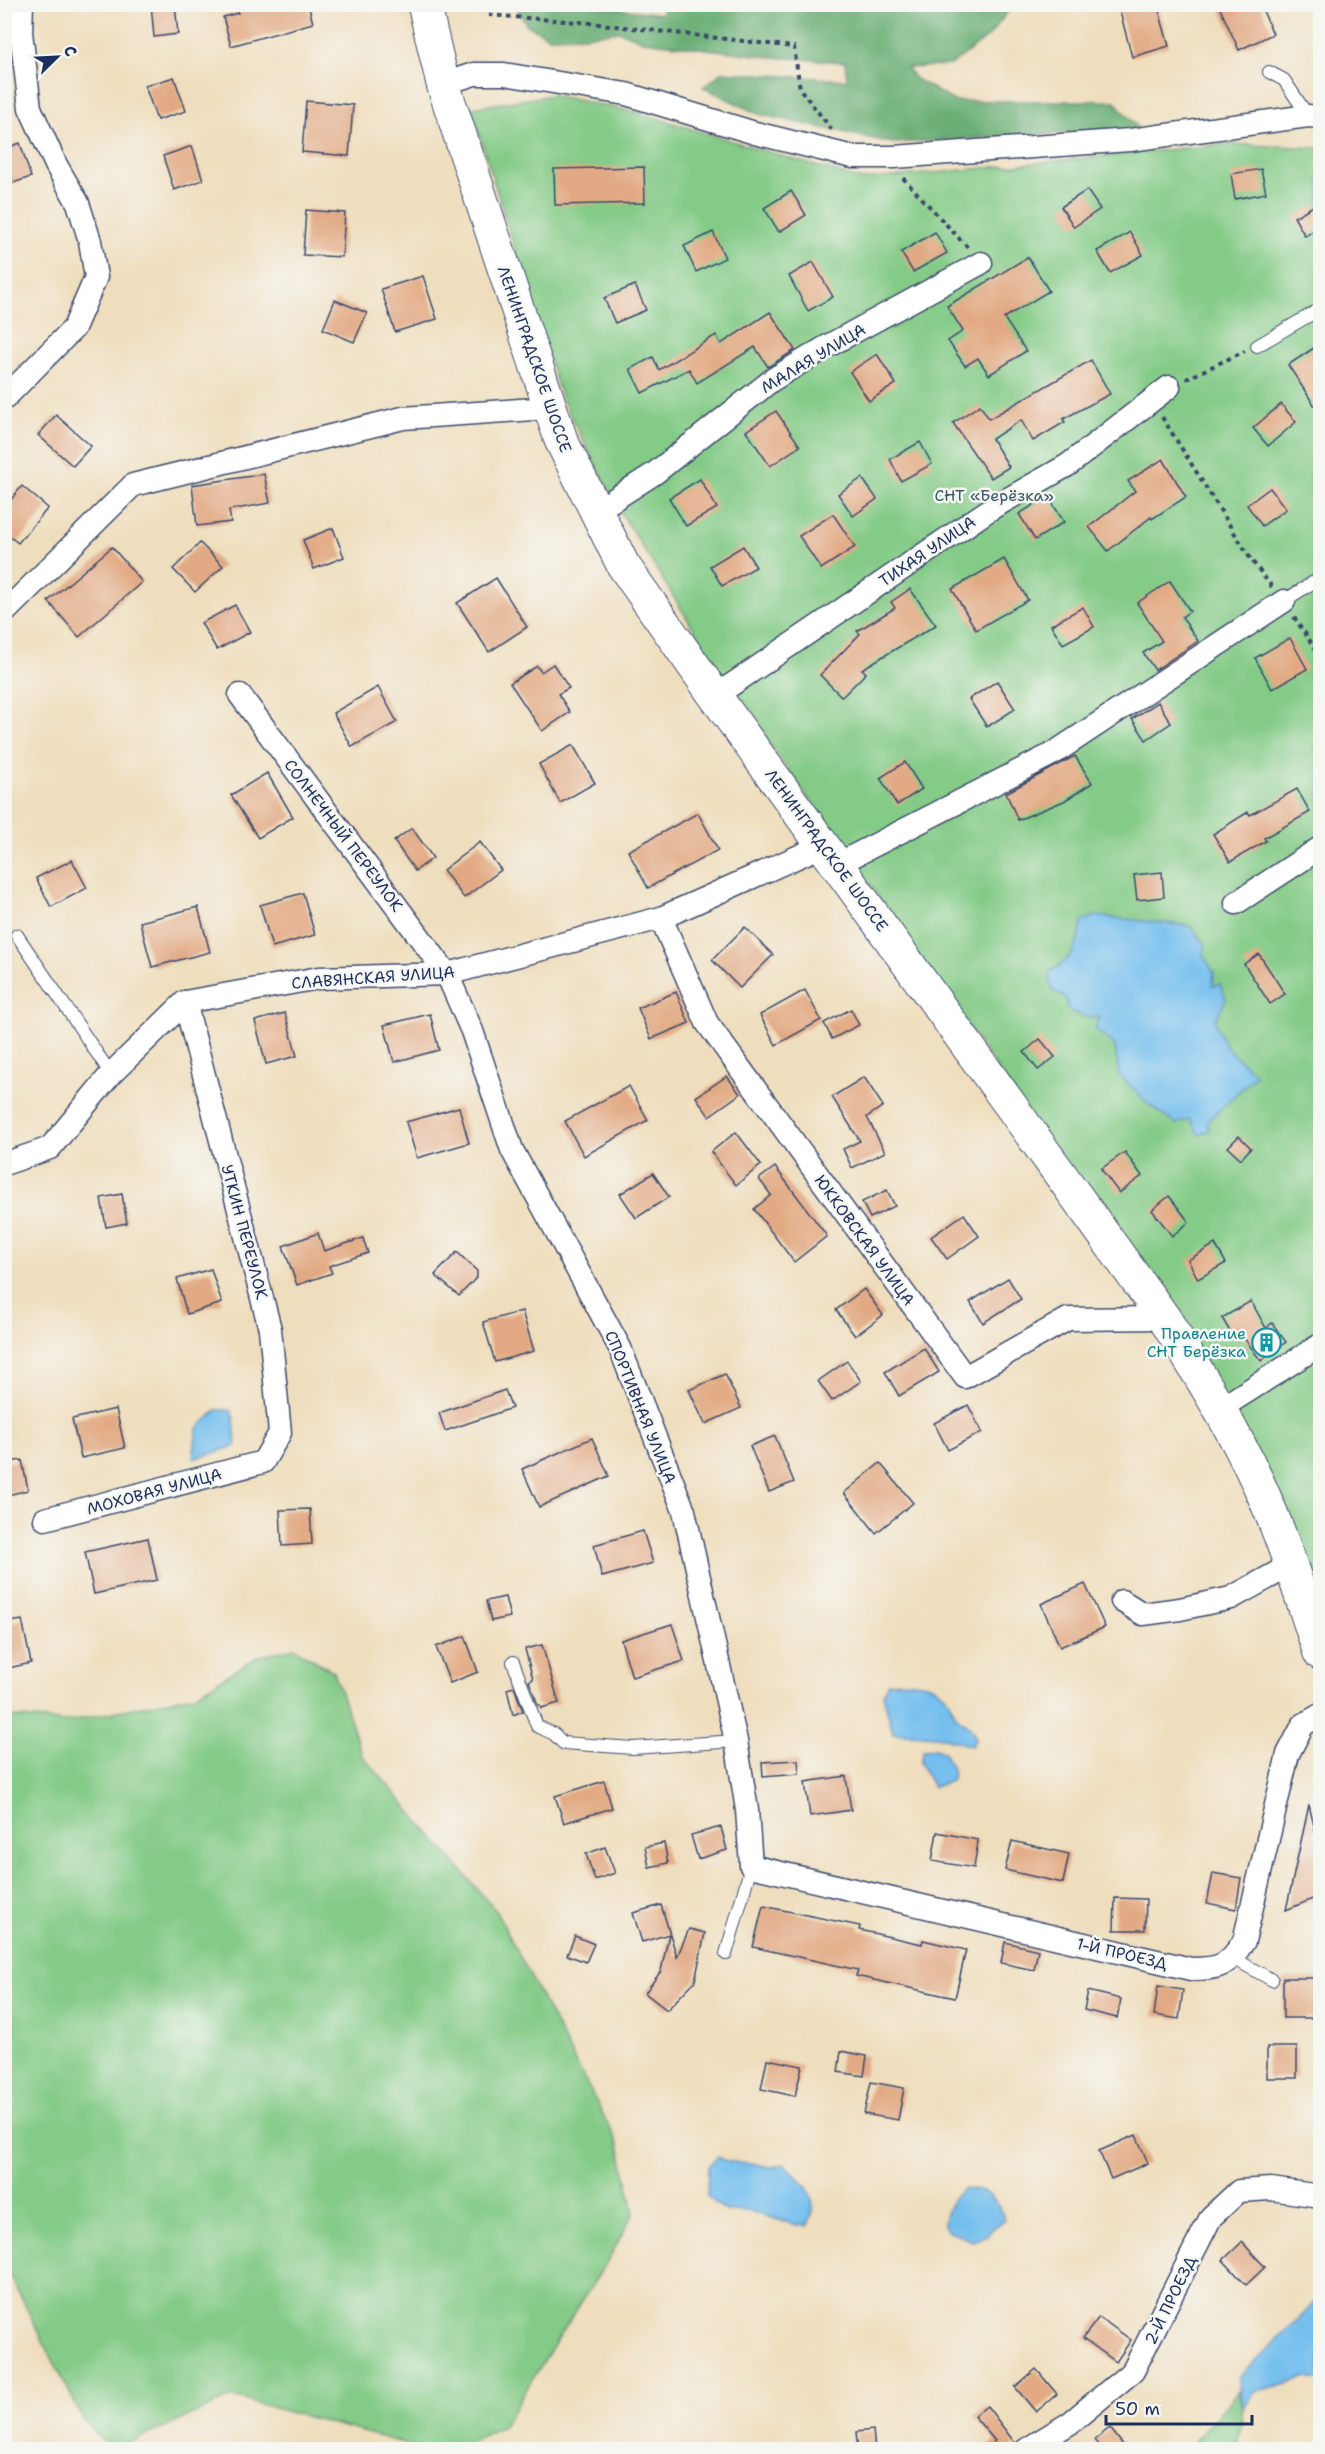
<svg xmlns="http://www.w3.org/2000/svg" width="1325" height="2454" viewBox="0 0 1325 2454" font-family="'Shantell Sans',sans-serif">
<rect width="100%" height="100%" fill="#f6f6f2"/>
<filter id="ink" filterUnits="userSpaceOnUse"><feTurbulence type="fractalNoise" baseFrequency=".0167" numOctaves="2"/><feDisplacementMap in="SourceGraphic" scale="12" xChannelSelector="R" yChannelSelector="G"/><feConvolveMatrix kernelMatrix="1 2 1 2 8 2 1 2 1" color-interpolation-filters="sRGB"/></filter>
<filter id="wash" filterUnits="userSpaceOnUse"><feTurbulence type="fractalNoise" baseFrequency=".008" numOctaves="4" result="noise"/><feDisplacementMap in="SourceGraphic" scale="24" xChannelSelector="R" yChannelSelector="G"/><feGaussianBlur stdDeviation="1.35" result="paint"/><feColorMatrix in="noise" values="0 0 0 0 0 0 0 0 0 0 0 0 0 0 0 0 0 1.4 0 .05"/><feComposite in="paint" operator="in"/></filter>
<g filter="url(#wash)">
<rect width="100%" height="100%" fill="#efdebd"/>
<!-- green -->
<g fill="#84cb87" stroke="#507d72" stroke-width="1.5">
<polygon points="553,95 639,113 862,180 1226,144 1320,148 1320,1593 1241,1423 878,896 737,698 618,508 561,397 471,108"/>
<polygon points="294,1648 334,1672 362,1755 496,1911 619,2145 634,2212 611,2255 503,2426 454,2449 425,2449 233,2397 136,2440 109,2448 83,2419 5,2266 5,1726 12,1717 67,1722 195,1695 259,1656"/>
<polygon points="1239,2391 1243,2408 1237,2449 1196,2449 1190,2446"/>
</g>
<!-- forest -->
<polygon fill="#6baf74" stroke="#436f69" stroke-width="1.5" points="521,4 586,5 662,14 663,4 1013,5 990,35 951,65 907,68 914,78 954,101 1114,101 1139,129 893,143 758,114 703,87 722,72 847,80 845,62 771,57 644,41 619,31 586,36 549,37 527,25 518,10"/>
<!-- water -->
<g fill="#75bfee" stroke="#4877a6" stroke-width="1.5">
<path d="M1096 916 1190 926 1206 945 1203 955 1214 973 1213 986 1220 984 1226 999 1215 1021 1225 1046 1256 1075 1208 1121 1209 1131 1199 1135 1190 1119 1176 1124 1147 1103 1119 1075 1115 1046 1095 1029 1099 1017 1089 1018 1067 1010 1066 998 1052 991 1049 972C1071 961 1079 946 1082 921Z"/>
<polygon points="217,1410 231,1410 234,1419 236,1446 193,1459 197,1429"/>
<path d="M899 1681C918 1682 939 1682 949 1701 952 1706 954 1714 958 1718 966 1724 973 1728 976 1739L971 1746 938 1736 893 1733 883 1694 888 1683Z"/>
<path d="M935 1749 945 1753C948 1765 956 1768 951 1781L933 1787 920 1763 923 1750Z"/>
<path d="M718 2157C732 2165 737 2161 751 2163 764 2165 771 2170 784 2164 803 2179 823 2202 807 2226 775 2224 760 2207 725 2211L707 2196 708 2166Z"/>
<path d="M963 2189C990 2190 994 2196 1005 2220L992 2229 987 2236 973 2241 949 2232 944 2225C945 2211 951 2198 963 2189Z"/>
<polygon points="1320,2298 1320,2380 1304,2378 1255,2392 1243,2408 1239,2377"/>
</g>
<g id="blocks">
<!-- building -->
<g fill="#e2aa84">
<polygon points="151,4 175,4 178,34 154,37"/>
<polygon points="235,4 308,4 313,23 231,46 223,17 238,13"/>
<polygon points="1118,4 1157,4 1169,46 1132,57"/>
<polygon points="1218,4 1260,4 1273,34 1239,50"/>
<polygon points="174,77 186,111 157,120 145,86"/>
<polygon points="306,101 353,105 349,156 302,152"/>
<polygon points="20,143 31,177 4,186 4,149"/>
<polygon points="192,146 203,180 174,190 163,156"/>
<polygon points="644,167 645,203 555,205 554,169"/>
<polygon points="1261,169 1266,193 1235,199 1231,174"/>
<polygon points="1087,190 1100,209 1074,227 1061,207"/>
<polygon points="791,191 806,215 779,232 764,208"/>
<polygon points="1315,205 1320,214 1320,227 1305,236 1294,217"/>
<polygon points="306,210 345,213 342,257 303,255"/>
<polygon points="713,232 725,258 696,272 684,246"/>
<polygon points="935,232 947,253 913,272 901,252"/>
<polygon points="1130,232 1143,255 1110,273 1097,251"/>
<polygon points="1028,257 1049,291 1004,318 1026,351 989,375 978,358 965,366 948,341 963,331 947,306"/>
<polygon points="813,262 833,297 808,311 789,276"/>
<polygon points="423,276 437,319 395,332 381,289"/>
<polygon points="635,285 646,310 615,323 604,298"/>
<polygon points="335,300 367,313 354,342 323,329"/>
<polygon points="770,312 795,350 768,367 755,347 697,383 689,369 642,393 630,369 653,357 659,370 716,335 721,344"/>
<polygon points="1320,344 1320,414 1288,365"/>
<polygon points="877,354 896,384 869,401 850,372"/>
<polygon points="1091,360 1110,394 1063,419 1065,422 1033,441 1021,420 992,439 1009,467 991,478 953,423 980,405 989,419"/>
<polygon points="1281,404 1296,422 1268,446 1253,428"/>
<polygon points="776,411 800,446 770,466 746,431"/>
<polygon points="56,415 91,446 73,466 38,435"/>
<polygon points="920,442 932,464 901,481 890,459"/>
<polygon points="1163,459 1186,497 1152,519 1151,517 1108,551 1089,527 1135,491 1128,481"/>
<polygon points="264,474 270,503 229,510 231,522 197,526 192,485"/>
<polygon points="862,478 877,499 853,516 838,494"/>
<polygon points="700,479 717,508 686,526 669,498"/>
<polygon points="22,486 48,508 18,543 4,532 4,508"/>
<polygon points="1270,488 1286,509 1262,526 1247,505"/>
<polygon points="1048,496 1064,522 1035,540 1019,514"/>
<polygon points="833,514 855,547 821,569 799,536"/>
<polygon points="333,528 344,557 314,569 303,540"/>
<polygon points="200,543 223,566 195,592 173,569"/>
<polygon points="743,546 756,567 722,586 710,566"/>
<polygon points="112,547 142,582 79,637 48,601"/>
<polygon points="1004,559 1028,600 976,630 952,589"/>
<polygon points="496,578 527,627 489,652 457,603"/>
<polygon points="1170,581 1190,611 1182,617 1198,641 1155,670 1143,653 1162,641 1137,603"/>
<polygon points="910,589 936,625 862,669 866,673 842,697 820,675 860,634 857,631 895,608 891,602"/>
<polygon points="235,605 250,632 217,650 201,623"/>
<polygon points="1083,607 1094,627 1063,644 1051,625"/>
<polygon points="1290,638 1307,669 1272,689 1255,658"/>
<polygon points="553,664 569,688 558,694 570,712 542,731 510,683 537,666 541,672"/>
<polygon points="997,681 1015,709 987,727 969,699"/>
<polygon points="378,687 397,722 352,747 333,713"/>
<polygon points="1158,702 1171,723 1146,740 1132,719"/>
<polygon points="573,745 595,783 560,803 539,764"/>
<polygon points="1075,756 1092,783 1064,801 1018,820 1006,793"/>
<polygon points="905,762 922,789 897,805 880,778"/>
<polygon points="267,773 293,817 258,838 231,795"/>
<polygon points="1297,789 1310,812 1264,838 1266,841 1230,862 1213,834 1248,812 1250,815"/>
<polygon points="698,813 718,850 648,888 628,851"/>
<polygon points="412,828 433,858 415,871 394,841"/>
<polygon points="480,842 501,870 464,898 443,870"/>
<polygon points="72,860 87,888 51,907 36,878"/>
<polygon points="1162,872 1164,897 1137,900 1134,875"/>
<polygon points="303,893 315,935 272,947 260,905"/>
<polygon points="198,907 210,952 152,967 140,922"/>
<polygon points="745,927 773,955 740,988 712,960"/>
<polygon points="1259,954 1285,994 1270,1004 1244,964"/>
<polygon points="805,990 821,1020 776,1045 760,1015"/>
<polygon points="676,992 689,1023 651,1039 638,1008"/>
<polygon points="851,1009 859,1025 832,1039 824,1023"/>
<polygon points="285,1013 297,1056 266,1064 255,1021"/>
<polygon points="430,1014 439,1050 394,1062 384,1025"/>
<polygon points="1040,1039 1055,1057 1038,1070 1024,1052"/>
<polygon points="727,1076 740,1094 709,1116 696,1097"/>
<polygon points="864,1077 883,1106 867,1117 885,1152 852,1168 843,1149 860,1141 832,1097"/>
<polygon points="629,1086 648,1120 584,1156 565,1121"/>
<polygon points="459,1107 469,1143 417,1158 406,1122"/>
<polygon points="736,1132 761,1165 736,1185 711,1152"/>
<polygon points="1239,1136 1251,1148 1241,1159 1228,1147"/>
<polygon points="1125,1152 1142,1176 1119,1193 1101,1169"/>
<polygon points="775,1167 827,1236 794,1262 754,1209 771,1195 759,1179"/>
<polygon points="653,1173 669,1197 636,1218 620,1194"/>
<polygon points="887,1190 895,1206 870,1218 862,1202"/>
<polygon points="122,1194 127,1223 106,1227 101,1198"/>
<polygon points="1169,1196 1189,1222 1172,1236 1152,1210"/>
<polygon points="964,1214 979,1236 947,1259 931,1237"/>
<polygon points="318,1233 324,1251 363,1238 368,1253 329,1266 332,1273 297,1285 283,1246"/>
<polygon points="1215,1244 1226,1263 1198,1279 1188,1260"/>
<polygon points="457,1252 477,1271 477,1277 459,1296 435,1275"/>
<polygon points="211,1269 222,1303 187,1314 177,1279"/>
<polygon points="1008,1278 1021,1299 983,1323 970,1302"/>
<polygon points="864,1289 883,1315 855,1336 836,1310"/>
<polygon points="1251,1301 1266,1328 1272,1323 1286,1342 1261,1361 1239,1331 1232,1335 1222,1318"/>
<polygon points="522,1311 534,1351 495,1362 483,1322"/>
<polygon points="924,1348 939,1372 899,1396 885,1372"/>
<polygon points="847,1361 861,1381 832,1401 818,1381"/>
<polygon points="725,1374 741,1408 705,1424 689,1390"/>
<polygon points="505,1390 512,1408 445,1431 439,1413"/>
<polygon points="968,1405 982,1432 948,1450 934,1423"/>
<polygon points="116,1409 125,1448 81,1458 72,1419"/>
<polygon points="775,1436 794,1482 769,1492 750,1446"/>
<polygon points="592,1438 609,1476 539,1507 522,1469"/>
<polygon points="22,1460 28,1490 4,1496 4,1463"/>
<polygon points="880,1463 913,1503 876,1533 844,1493"/>
<polygon points="310,1509 312,1544 282,1546 280,1510"/>
<polygon points="643,1531 653,1563 602,1577 594,1545"/>
<polygon points="148,1538 157,1580 94,1594 85,1552"/>
<polygon points="1085,1584 1105,1627 1060,1647 1041,1604"/>
<polygon points="505,1597 510,1617 491,1621 486,1601"/>
<polygon points="22,1620 31,1663 4,1669 4,1623"/>
<polygon points="672,1624 684,1661 632,1677 621,1640"/>
<polygon points="465,1636 478,1672 450,1683 436,1647"/>
<polygon points="542,1645 559,1703 541,1708 540,1705 538,1705 529,1681 533,1679 525,1649"/>
<polygon points="514,1687 523,1711 513,1715 507,1689"/>
<polygon points="798,1760 799,1774 763,1777 762,1762"/>
<polygon points="846,1776 851,1810 810,1816 805,1782"/>
<polygon points="604,1781 612,1808 564,1823 555,1796"/>
<polygon points="1309,1805 1320,1851 1320,1896 1286,1910"/>
<polygon points="721,1827 727,1850 698,1859 691,1835"/>
<polygon points="937,1832 978,1840 974,1868 932,1861"/>
<polygon points="1012,1841 1069,1854 1063,1883 1005,1870"/>
<polygon points="664,1843 668,1863 649,1867 645,1847"/>
<polygon points="605,1847 615,1873 595,1880 586,1854"/>
<polygon points="1213,1873 1241,1878 1236,1909 1207,1903"/>
<polygon points="1115,1898 1146,1899 1145,1930 1114,1930"/>
<polygon points="661,1905 677,1957 689,1929 705,1933 695,1981 667,2010 645,1993 661,1971 669,1934 642,1942 633,1913"/>
<polygon points="763,1906 860,1926 859,1930 922,1944 923,1940 966,1950 955,1998 856,1976 858,1970 753,1947"/>
<polygon points="575,1936 594,1944 586,1962 567,1955"/>
<polygon points="1005,1942 1038,1950 1034,1970 1001,1963"/>
<rect x="1283" y="1978" width="37" height="40"/>
<polygon points="1158,1986 1183,1990 1179,2019 1154,2015"/>
<polygon points="1088,1991 1121,1999 1117,2018 1084,2010"/>
<rect x="1267" y="2047" width="30" height="31"/>
<polygon points="841,2051 867,2056 864,2076 838,2072"/>
<polygon points="767,2059 802,2066 795,2096 761,2089"/>
<polygon points="871,2082 904,2088 898,2120 864,2114"/>
<polygon points="1136,2135 1148,2163 1111,2179 1099,2151"/>
<polygon points="1242,2242 1265,2267 1246,2285 1223,2260"/>
<polygon points="1099,2317 1131,2340 1116,2362 1083,2338"/>
<polygon points="1036,2369 1057,2394 1036,2412 1015,2387"/>
<polygon points="987,2406 1015,2443 1013,2450 983,2450 995,2441 974,2416"/>
<polygon points="1110,2428 1127,2450 1102,2450 1094,2440"/>
<polygon points="873,2430 875,2450 858,2450 856,2432"/>
</g>
</g>
</g>
<g filter="url(#ink)">
<use href="#blocks" fill-opacity="0" stroke="#3b496c" stroke-width="1.5"/>
<g fill="none" stroke-linecap="round" stroke-linejoin="round">
<defs>
<g id="lane">
<polyline points="1269,72 1284,80 1308,116"/>
<polyline points="1257,346 1320,309"/>
<polyline points="1284,601 1320,578"/>
<polyline points="17,935 111,1074"/>
<polyline points="513,1662 537,1726 554,1734 563,1743 633,1748 736,1741"/>
<polyline points="726,1954 751,1866"/>
<polyline points="1233,1958 1272,1980"/>
</g>
<g id="street">
<polyline points="443,84 474,74 504,74 626,94 755,133 853,157 894,157 1130,140 1308,116 1320,117"/>
<polyline points="4,399 74,328 96,277 90,241 78,203 56,165 30,108 21,32 22,4"/>
<polyline points="596,511 655,473 772,380 826,347 981,263"/>
<polyline points="4,613 133,485 403,418 550,408"/>
<path d="M240 695 447 974 472 1031 512 1150 620 1348 684 1511 736 1741 747 1810 751 1866 1191 1969C1220 1969 1228 1966 1244 1941L1288 1754 1303 1725 1320 1715"/>
<polyline points="715,696 992,508 1068,465 1169,387"/>
<polyline points="838,864 1054,753 1284,601"/>
<polyline points="1236,903 1320,848"/>
<polyline points="661,918 707,1023 965,1377 1068,1319 1164,1318"/>
<polyline points="4,1164 50,1148 111,1074 185,1002 319,978 447,974 661,918 824,845"/>
<polyline points="1221,1408 1320,1345"/>
<polyline points="45,1519 263,1462 280,1433 270,1329 185,1002"/>
<polyline points="1122,1601 1143,1614 1180,1609 1231,1598 1291,1565"/>
<polyline points="1026,2450 1070,2423 1133,2371 1211,2217 1239,2191 1271,2189 1320,2196"/>
</g>
<path id="secondary" d="M424 4 443 84 561 440 623 565 715 696 1164 1318C1198 1372 1232 1426 1259 1485 1284 1539 1301 1597 1320 1653"/>
</defs>
<!-- lane casing -->
<use href="#lane" stroke="#3b496c" stroke-width="14"/>
<!-- street casing -->
<use href="#street" stroke="#3b496c" stroke-width="25"/>
<!-- secondary casing -->
<use href="#secondary" stroke="#3b496c" stroke-width="35"/>
<!-- path -->
<g stroke="#3b496c" stroke-width="4" stroke-dasharray="4.5 4.5" stroke-linecap="butt">
<polyline points="489,15 590,23 794,47 800,89 832,130"/>
<polyline points="903,178 969,249"/>
<polyline points="1186,379 1245,351"/>
<polyline points="1162,417 1252,561 1272,587"/>
<polyline points="1294,617 1320,656"/>
</g>
<!-- lane -->
<use href="#lane" stroke="#fff" stroke-width="12"/>
<!-- street -->
<use href="#street" stroke="#fff" stroke-width="22"/>
<!-- secondary -->
<use href="#secondary" stroke="#fff" stroke-width="33"/>
</g>
</g>
<!-- icons -->
<defs>
<symbol id="building-ring" viewBox="-11 -11 22 22"><circle r="9.5" fill="#f6f6f2" stroke="#0f9aa8" stroke-width="1.5"/><path d="M-4-6H4V6H1V3H-1V6H-4ZM-2.5-4.3h1.7v1.8h-1.7ZM.8-4.3h1.7v1.8H.8ZM-2.5-1h1.7V.8h-1.7ZM.8-1h1.7V.8H.8Z" fill="#0f9aa8"/></symbol>
</defs>
<g fill-rule="evenodd">
<use href="#building-ring" x="1250" y="1326" width="33" height="33"/>
</g>
<g text-anchor="middle" stroke-width="5" stroke-linejoin="round" paint-order="stroke">
<!-- street labels -->
<g font-size="16" fill="#1b2f5e" stroke="#f6f6f2">
<text transform="translate(813 358) rotate(-31)" y="6">МАЛАЯ УЛИЦА</text>
<text transform="translate(535 359) rotate(71)" y="6">ЛЕНИНГРАДСКОЕ ШОССЕ</text>
<text transform="translate(927 551) rotate(-34)" y="6">ТИХАЯ УЛИЦА</text>
<text transform="translate(344 835) rotate(53)" y="6">СОЛНЕЧНЫЙ ПЕРЕУЛОК</text>
<text transform="translate(827 850) rotate(54)" y="6">ЛЕНИНГРАДСКОЕ ШОССЕ</text>
<text transform="translate(373 977) rotate(-4)" y="6">СЛАВЯНСКАЯ УЛИЦА</text>
<text transform="translate(245 1232) rotate(75)" y="6">УТКИН ПЕРЕУЛОК</text>
<text transform="translate(865 1240) rotate(54)" y="6">ЮККОВСКАЯ УЛИЦА</text>
<text transform="translate(641 1407) rotate(68)" y="6">СПОРТИВНАЯ УЛИЦА</text>
<text transform="translate(154 1491) rotate(-15)" y="6">МОХОВАЯ УЛИЦА</text>
<text transform="translate(1122 1953) rotate(13)" y="6">1-Й ПРОЕЗД</text>
<text transform="translate(1170 2300) rotate(-64)" y="6">2-Й ПРОЕЗД</text>
</g>
<!-- park labels -->
<g font-size="16" fill="#355668" stroke="#f6f6f2">
<text x="994" y="501">СНТ «Берёзка»</text>
</g>
<!-- culture labels -->
<g font-size="16" fill="#0d838f" stroke="#f6f6f2" text-anchor="end">
<text x="1246" y="1339">Правление<tspan x="1246" dy="18">СНТ Берёзка</tspan></text>
</g>
</g>
<!-- margin -->
<rect width="1325" height="2454" fill="none" stroke="#f6f6f2" stroke-width="24"/>
<!-- north arrow -->
<g transform="translate(57 57) rotate(66)" stroke="#f6f6f2" stroke-width="4.5" paint-order="stroke">
<path d="M0-4.5L10 22L0 15L-10 22Z" fill="#1b2f5e"/>
<text y="-9" font-size="16" font-weight="bold" text-anchor="middle" fill="#1b2f5e">С</text>
</g>
<!-- scale -->
<path d="M1106 2415v9h146v-9" fill="none" stroke="#1b2f5e" stroke-width="3"/>
<text x="1115" y="2415" font-size="18" fill="#1b2f5e" stroke="#f6f6f2" stroke-width="4.5" paint-order="stroke">50 m</text>
</svg>
